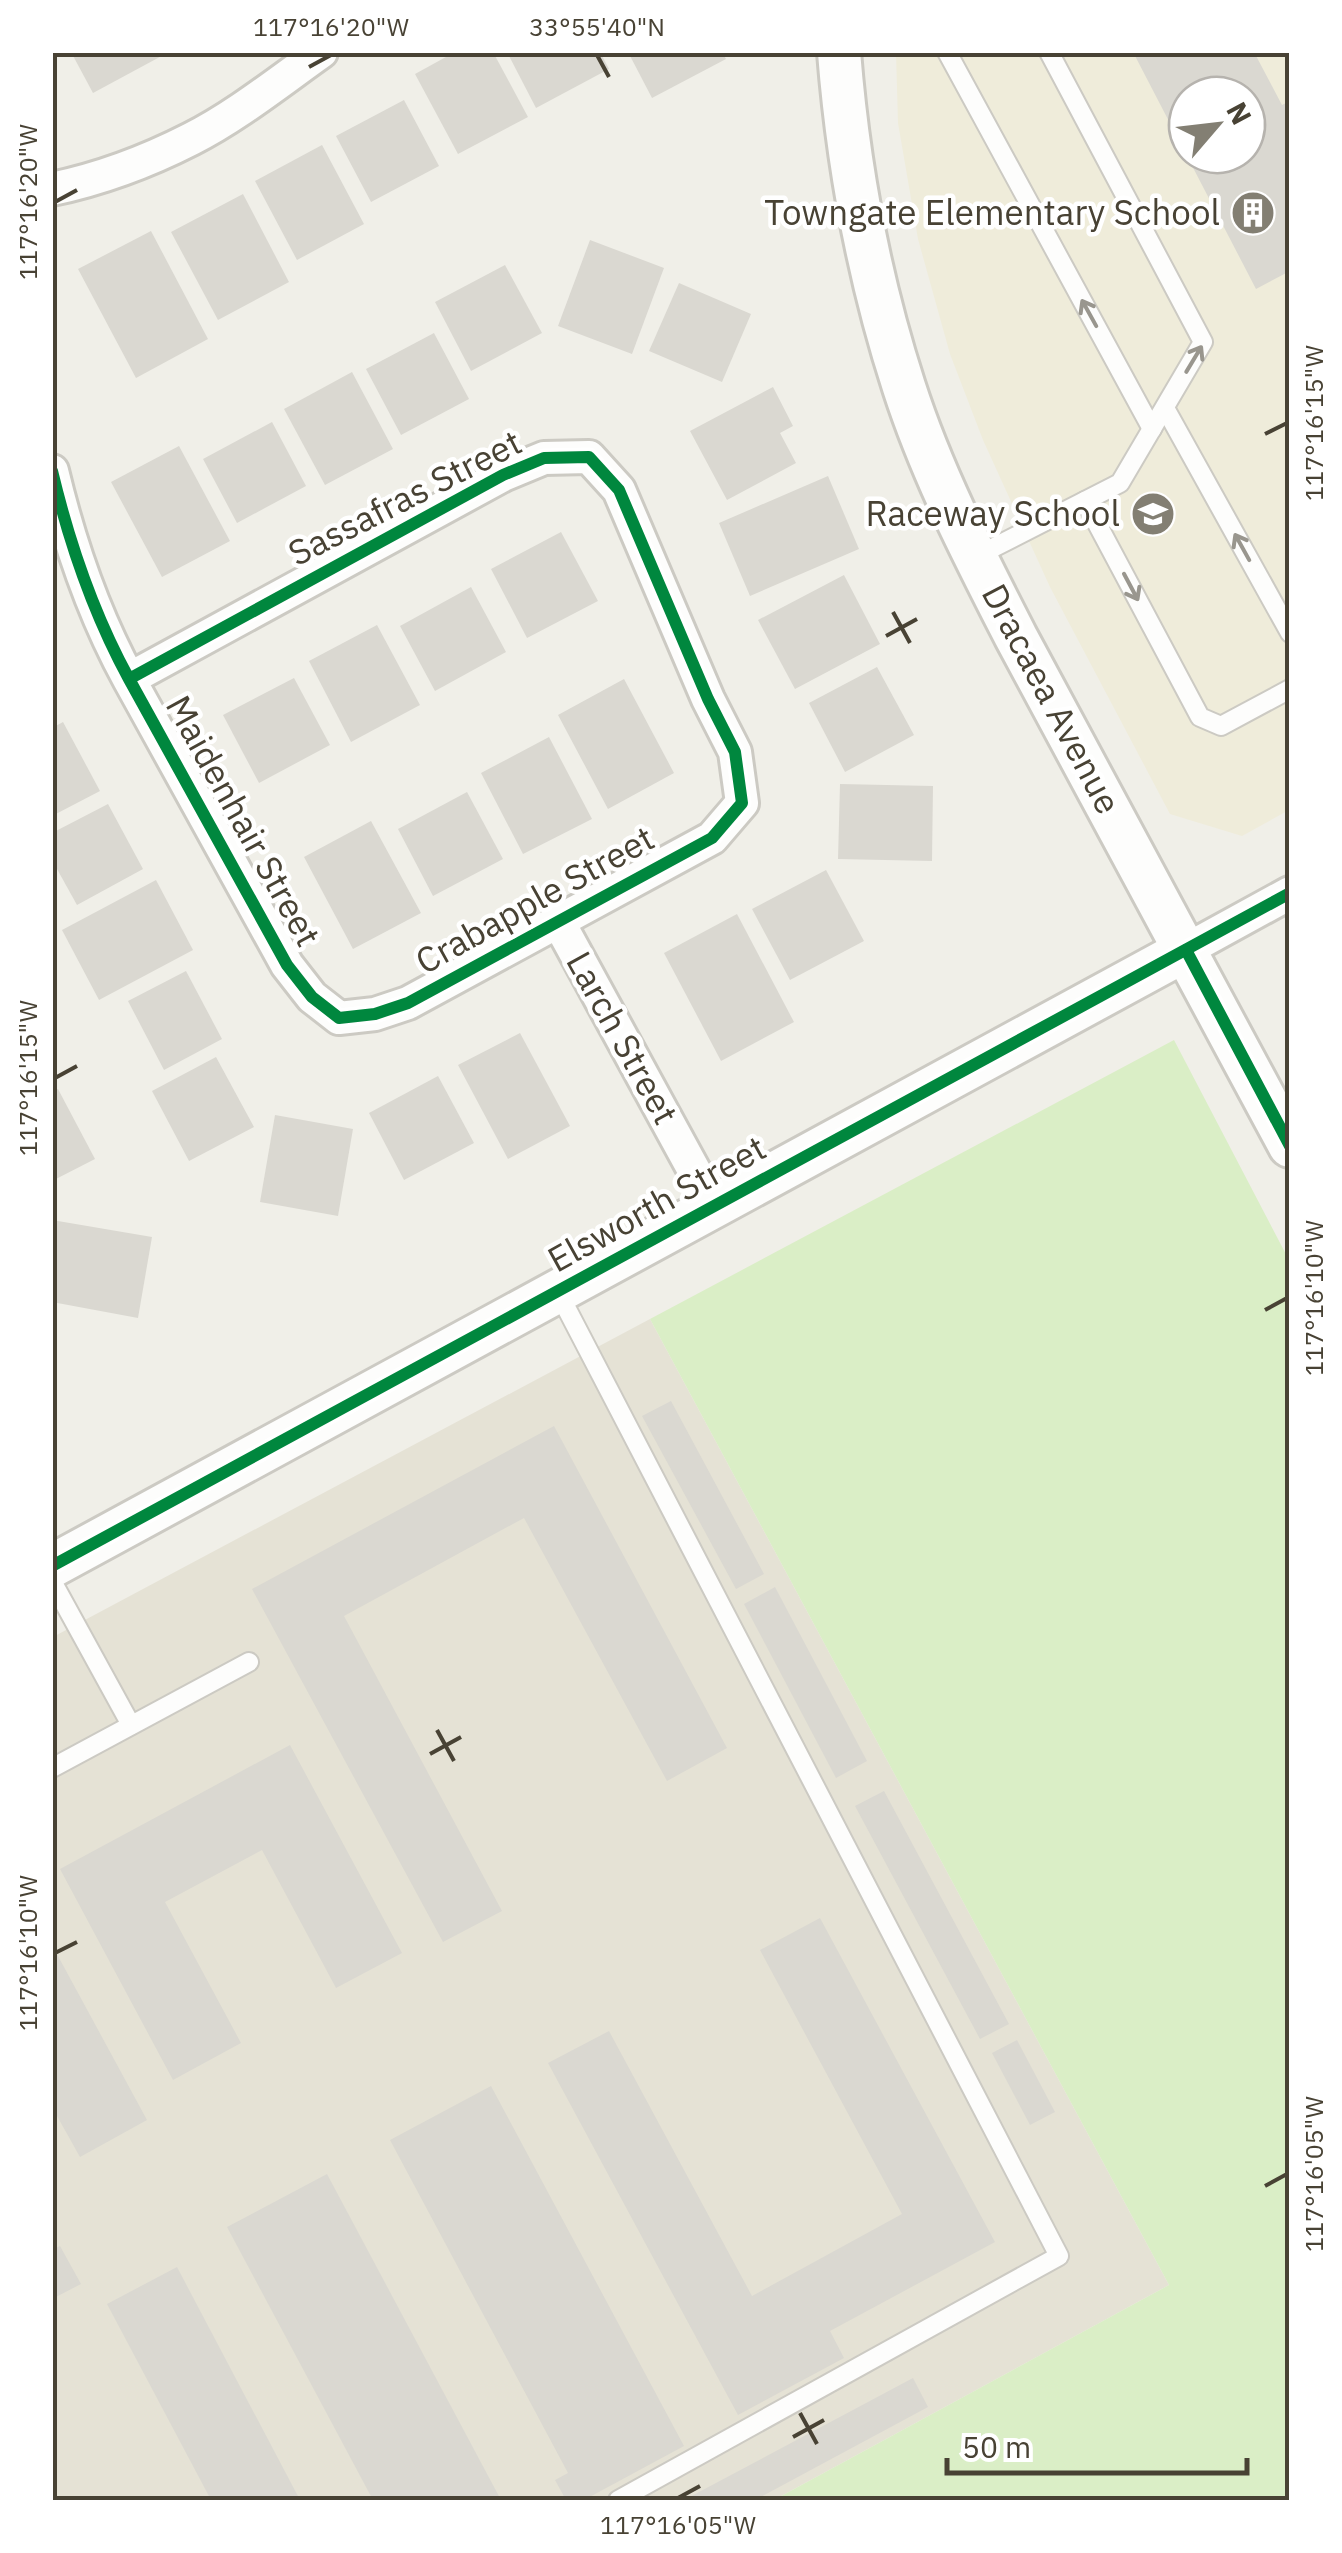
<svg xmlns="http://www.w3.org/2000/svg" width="1342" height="2553" viewBox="0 0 1342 2553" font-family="'IBM Plex Sans',sans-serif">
<rect width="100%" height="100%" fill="#f0efe8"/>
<!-- residential -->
<polygon fill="#e5e2d5" points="650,1319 1169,2285 774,2500 53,2500 53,1637"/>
<!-- education -->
<path fill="#efecda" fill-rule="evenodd" d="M896 53H1289V810L1242 836 1170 814 1050 587 983 440 950 354 918 239 898 123ZM1187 95H1247V155H1187Z"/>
<!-- green -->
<polygon fill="#daeec6" points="1174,1040 1289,1260 1289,2500 774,2500 1169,2285 650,1319"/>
<!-- building -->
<g fill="#dad8d1" fill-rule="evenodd">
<polygon points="71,52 169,52 93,93"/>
<polygon points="455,52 493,52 528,117 458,154 415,74"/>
<polygon points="507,52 600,52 609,69 536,108"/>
<polygon points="628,52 722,52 726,59 652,98"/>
<path d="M1133 52H1254L1282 105 1290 101V271L1256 289ZM1187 95H1247V155H1187Z"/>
<polygon points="404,100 439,166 371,202 336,136"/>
<polygon points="322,145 364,224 297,260 255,181"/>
<polygon points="243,194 289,282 218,320 171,232"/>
<polygon points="151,231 208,339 136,378 78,269"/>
<polygon points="590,240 664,268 632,354 558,326"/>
<polygon points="505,265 542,333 471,371 435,302"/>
<polygon points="679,283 751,314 722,382 649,351"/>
<polygon points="434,333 469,399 401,435 366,369"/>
<polygon points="352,372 393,449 325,485 284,409"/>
<polygon points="773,387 793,426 780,433 796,463 727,500 690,431"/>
<polygon points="272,422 306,486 237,523 203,459"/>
<polygon points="179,446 230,541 162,577 111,482"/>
<polygon points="828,476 859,549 750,596 719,523"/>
<polygon points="561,532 598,601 527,638 491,569"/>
<polygon points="844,575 880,644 795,689 758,620"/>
<polygon points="471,587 506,652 435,691 400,626"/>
<polygon points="377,625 420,705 351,742 309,661"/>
<polygon points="877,667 914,735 845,772 809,703"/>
<polygon points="294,678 330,745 259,783 223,715"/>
<polygon points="624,679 674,773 608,809 558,715"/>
<polygon points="63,722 100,791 52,816 52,728"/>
<polygon points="549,737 592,819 523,854 481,773"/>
<polygon points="840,784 933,786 932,861 838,859"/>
<polygon points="467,792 503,859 433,896 398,829"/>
<polygon points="108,804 143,869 77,905 52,860 52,833"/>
<polygon points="371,821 421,913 353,949 304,857"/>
<polygon points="826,870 864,941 790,980 752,909"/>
<polygon points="156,880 193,950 99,1000 62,930"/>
<polygon points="737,914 794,1022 721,1061 664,953"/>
<polygon points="186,971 222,1039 164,1070 128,1001"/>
<polygon points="520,1033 570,1126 508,1159 458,1065"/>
<polygon points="216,1057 254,1127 189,1161 152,1091"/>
<polygon points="438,1076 474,1143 404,1180 369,1113"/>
<polygon points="58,1089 95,1159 52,1181 52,1092"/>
<polygon points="275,1115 353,1129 338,1216 260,1202"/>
<polygon points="52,1220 152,1237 138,1318 52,1302"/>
<polygon points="671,1401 764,1574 736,1589 642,1416"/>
<polygon points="554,1426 727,1748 667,1781 524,1518 344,1616 502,1911 443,1942 252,1589"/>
<polygon points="775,1587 867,1761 836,1778 744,1604"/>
<polygon points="290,1745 402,1953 336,1988 262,1850 165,1902 241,2043 173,2080 60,1869"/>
<polygon points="884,1791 1009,2024 980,2039 855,1806"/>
<polygon points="820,1918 995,2242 830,2331 844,2358 738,2415 548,2063 609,2031 752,2296 902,2214 760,1950"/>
<polygon points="52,1945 147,2120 80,2157 52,2107"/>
<polygon points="1017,2040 1055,2112 1030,2125 992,2053"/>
<polygon points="491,2086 684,2446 584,2500 566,2500 555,2480 568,2473 390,2140"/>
<polygon points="327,2174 501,2500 373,2500 227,2227"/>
<polygon points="60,2246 81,2284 52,2299 52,2250"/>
<polygon points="177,2267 300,2500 211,2500 107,2304"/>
<polygon points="913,2378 928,2407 755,2500 684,2500"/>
</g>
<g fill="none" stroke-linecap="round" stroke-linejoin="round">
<defs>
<g id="service">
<polyline points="947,52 1152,429"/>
<polyline points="1165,408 1290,633"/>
<polyline points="1085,501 1200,717 1221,726 1290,689"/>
<polyline points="975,557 1120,483 1203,342 1049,52"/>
<polyline points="558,1292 1059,2256 618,2500"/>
<polyline points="52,1581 131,1725"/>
<polyline points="52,1768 249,1662"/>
</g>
<g id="minor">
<path d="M52 189C100 179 148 161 191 139 235 117 280 81 321 52"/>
<path d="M52 471C69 542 94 615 129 679L287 965 312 997 339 1018 375 1014 408 1003 712 838 742 803 735 752 708 699 619 490 589 457 544 458 503 475 129 679"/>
<polyline points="558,921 714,1207"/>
<polyline points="1186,950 1290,893"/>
</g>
<g id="tertiary">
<path d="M839 52C848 166 869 279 904 387 932 474 975 557 1016 637L1290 1146"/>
<polyline points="52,1566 1186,950"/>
</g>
</defs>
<!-- service casing -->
<use href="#service" stroke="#cccac3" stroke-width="22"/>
<!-- minor casing -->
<use href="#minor" stroke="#cccac3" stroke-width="38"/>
<!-- tertiary casing -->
<use href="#tertiary" stroke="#cccac3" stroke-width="48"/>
<!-- service -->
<use href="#service" stroke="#fdfdfc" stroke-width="18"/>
<!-- minor -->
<use href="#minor" stroke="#fdfdfc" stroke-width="32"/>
<!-- tertiary -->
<use href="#tertiary" stroke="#fdfdfc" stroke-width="42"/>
<defs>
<g id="cycleway">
<path d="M52 471C69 542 94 615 129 679L287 965 312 997 339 1018 375 1014 408 1003 712 838 742 803 735 752 708 699 619 490 589 457 544 458 503 475 129 679"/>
<polyline points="1186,950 1290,1146"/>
<polyline points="52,1566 1290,893"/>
</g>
</defs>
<!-- cycleway casing -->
<use href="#cycleway" stroke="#fff" stroke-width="19"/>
<!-- cycleway -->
<use href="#cycleway" stroke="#00873e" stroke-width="12"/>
</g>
<!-- one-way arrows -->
<defs><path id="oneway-shaft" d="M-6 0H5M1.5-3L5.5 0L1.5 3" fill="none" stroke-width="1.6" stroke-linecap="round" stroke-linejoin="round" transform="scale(2.5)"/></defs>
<g stroke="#99968e">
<use href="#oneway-shaft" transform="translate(1089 313) rotate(-119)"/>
<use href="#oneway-shaft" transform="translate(1194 359) rotate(-59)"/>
<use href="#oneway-shaft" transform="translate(1242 547) rotate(-119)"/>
<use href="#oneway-shaft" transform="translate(1131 587) rotate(62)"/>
</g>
<!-- ticks -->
<path fill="none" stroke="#484234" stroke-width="4" d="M597 55 609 77M309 67 331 55M55 202 77 190M1265 434 1287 423M893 612 910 643M886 636 917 619M55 1078 77 1066M1265 1310 1287 1298M437 1730 454 1761M430 1754 461 1737M55 1953 77 1942M1265 2186 1287 2174M800 2413 817 2444M793 2437 824 2420M678 2498 700 2486"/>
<!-- icons -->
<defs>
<symbol id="building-disc" viewBox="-11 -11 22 22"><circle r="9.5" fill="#837f73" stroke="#fff"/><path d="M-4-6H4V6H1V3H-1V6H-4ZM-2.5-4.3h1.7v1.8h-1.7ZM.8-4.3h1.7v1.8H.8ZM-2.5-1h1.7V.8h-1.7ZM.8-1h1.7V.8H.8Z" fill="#fff"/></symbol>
<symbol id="school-disc" viewBox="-11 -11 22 22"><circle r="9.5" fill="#837f73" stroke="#fff"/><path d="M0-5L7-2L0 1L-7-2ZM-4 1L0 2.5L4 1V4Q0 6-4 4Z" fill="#fff"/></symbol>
</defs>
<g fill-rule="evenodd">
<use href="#building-disc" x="1228" y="188" width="50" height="50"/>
<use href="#school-disc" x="1128" y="489" width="50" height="50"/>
</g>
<g text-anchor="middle" stroke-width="9" stroke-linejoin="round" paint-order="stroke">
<!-- poi labels -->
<g font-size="35" fill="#484234" stroke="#fff" text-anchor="end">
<text x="1220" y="225">Towngate Elementary School</text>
<text x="1120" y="526">Raceway School</text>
</g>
<!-- street labels -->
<g font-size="35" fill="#484234" stroke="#fff">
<text transform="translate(405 498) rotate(-27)" y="12">Sassafras Street</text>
<text transform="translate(1051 699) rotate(62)" y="12">Dracaea Avenue</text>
<text transform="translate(243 821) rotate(61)" y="12">Maidenhair Street</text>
<text transform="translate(535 900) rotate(-29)" y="12">Crabapple Street</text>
<text transform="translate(622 1038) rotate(61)" y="12">Larch Street</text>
<text transform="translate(657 1204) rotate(-29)" y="12">Elsworth Street</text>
</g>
</g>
<!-- border -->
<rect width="1342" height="2553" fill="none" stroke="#ffffff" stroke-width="110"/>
<!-- north arrow -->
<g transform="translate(1217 125) rotate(62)"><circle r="48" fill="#ffffff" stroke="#b6b3ae" stroke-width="2.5"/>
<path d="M0-8L18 38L0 25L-18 38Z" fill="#837f73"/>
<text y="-15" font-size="28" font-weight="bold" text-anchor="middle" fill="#484234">N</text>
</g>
<!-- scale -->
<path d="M947 2458v15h300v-15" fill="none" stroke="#484234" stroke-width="5"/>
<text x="962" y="2458" font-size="30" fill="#484234" stroke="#ffffff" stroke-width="8" paint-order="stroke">50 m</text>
<rect x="55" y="55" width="1232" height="2443" fill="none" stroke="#484234" stroke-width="4"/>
<g font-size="25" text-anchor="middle" fill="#484234">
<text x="331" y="36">117°16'20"W</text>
<text x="597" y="36">33°55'40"N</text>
<text transform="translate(28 202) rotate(-90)" y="9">117°16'20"W</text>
<text transform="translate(1314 423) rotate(-90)" y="9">117°16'15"W</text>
<text transform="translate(28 1078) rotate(-90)" y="9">117°16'15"W</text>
<text transform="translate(1314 1298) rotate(-90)" y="9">117°16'10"W</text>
<text transform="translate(28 1953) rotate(-90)" y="9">117°16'10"W</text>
<text transform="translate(1314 2174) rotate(-90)" y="9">117°16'05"W</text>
<text x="678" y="2534">117°16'05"W</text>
</g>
</svg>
